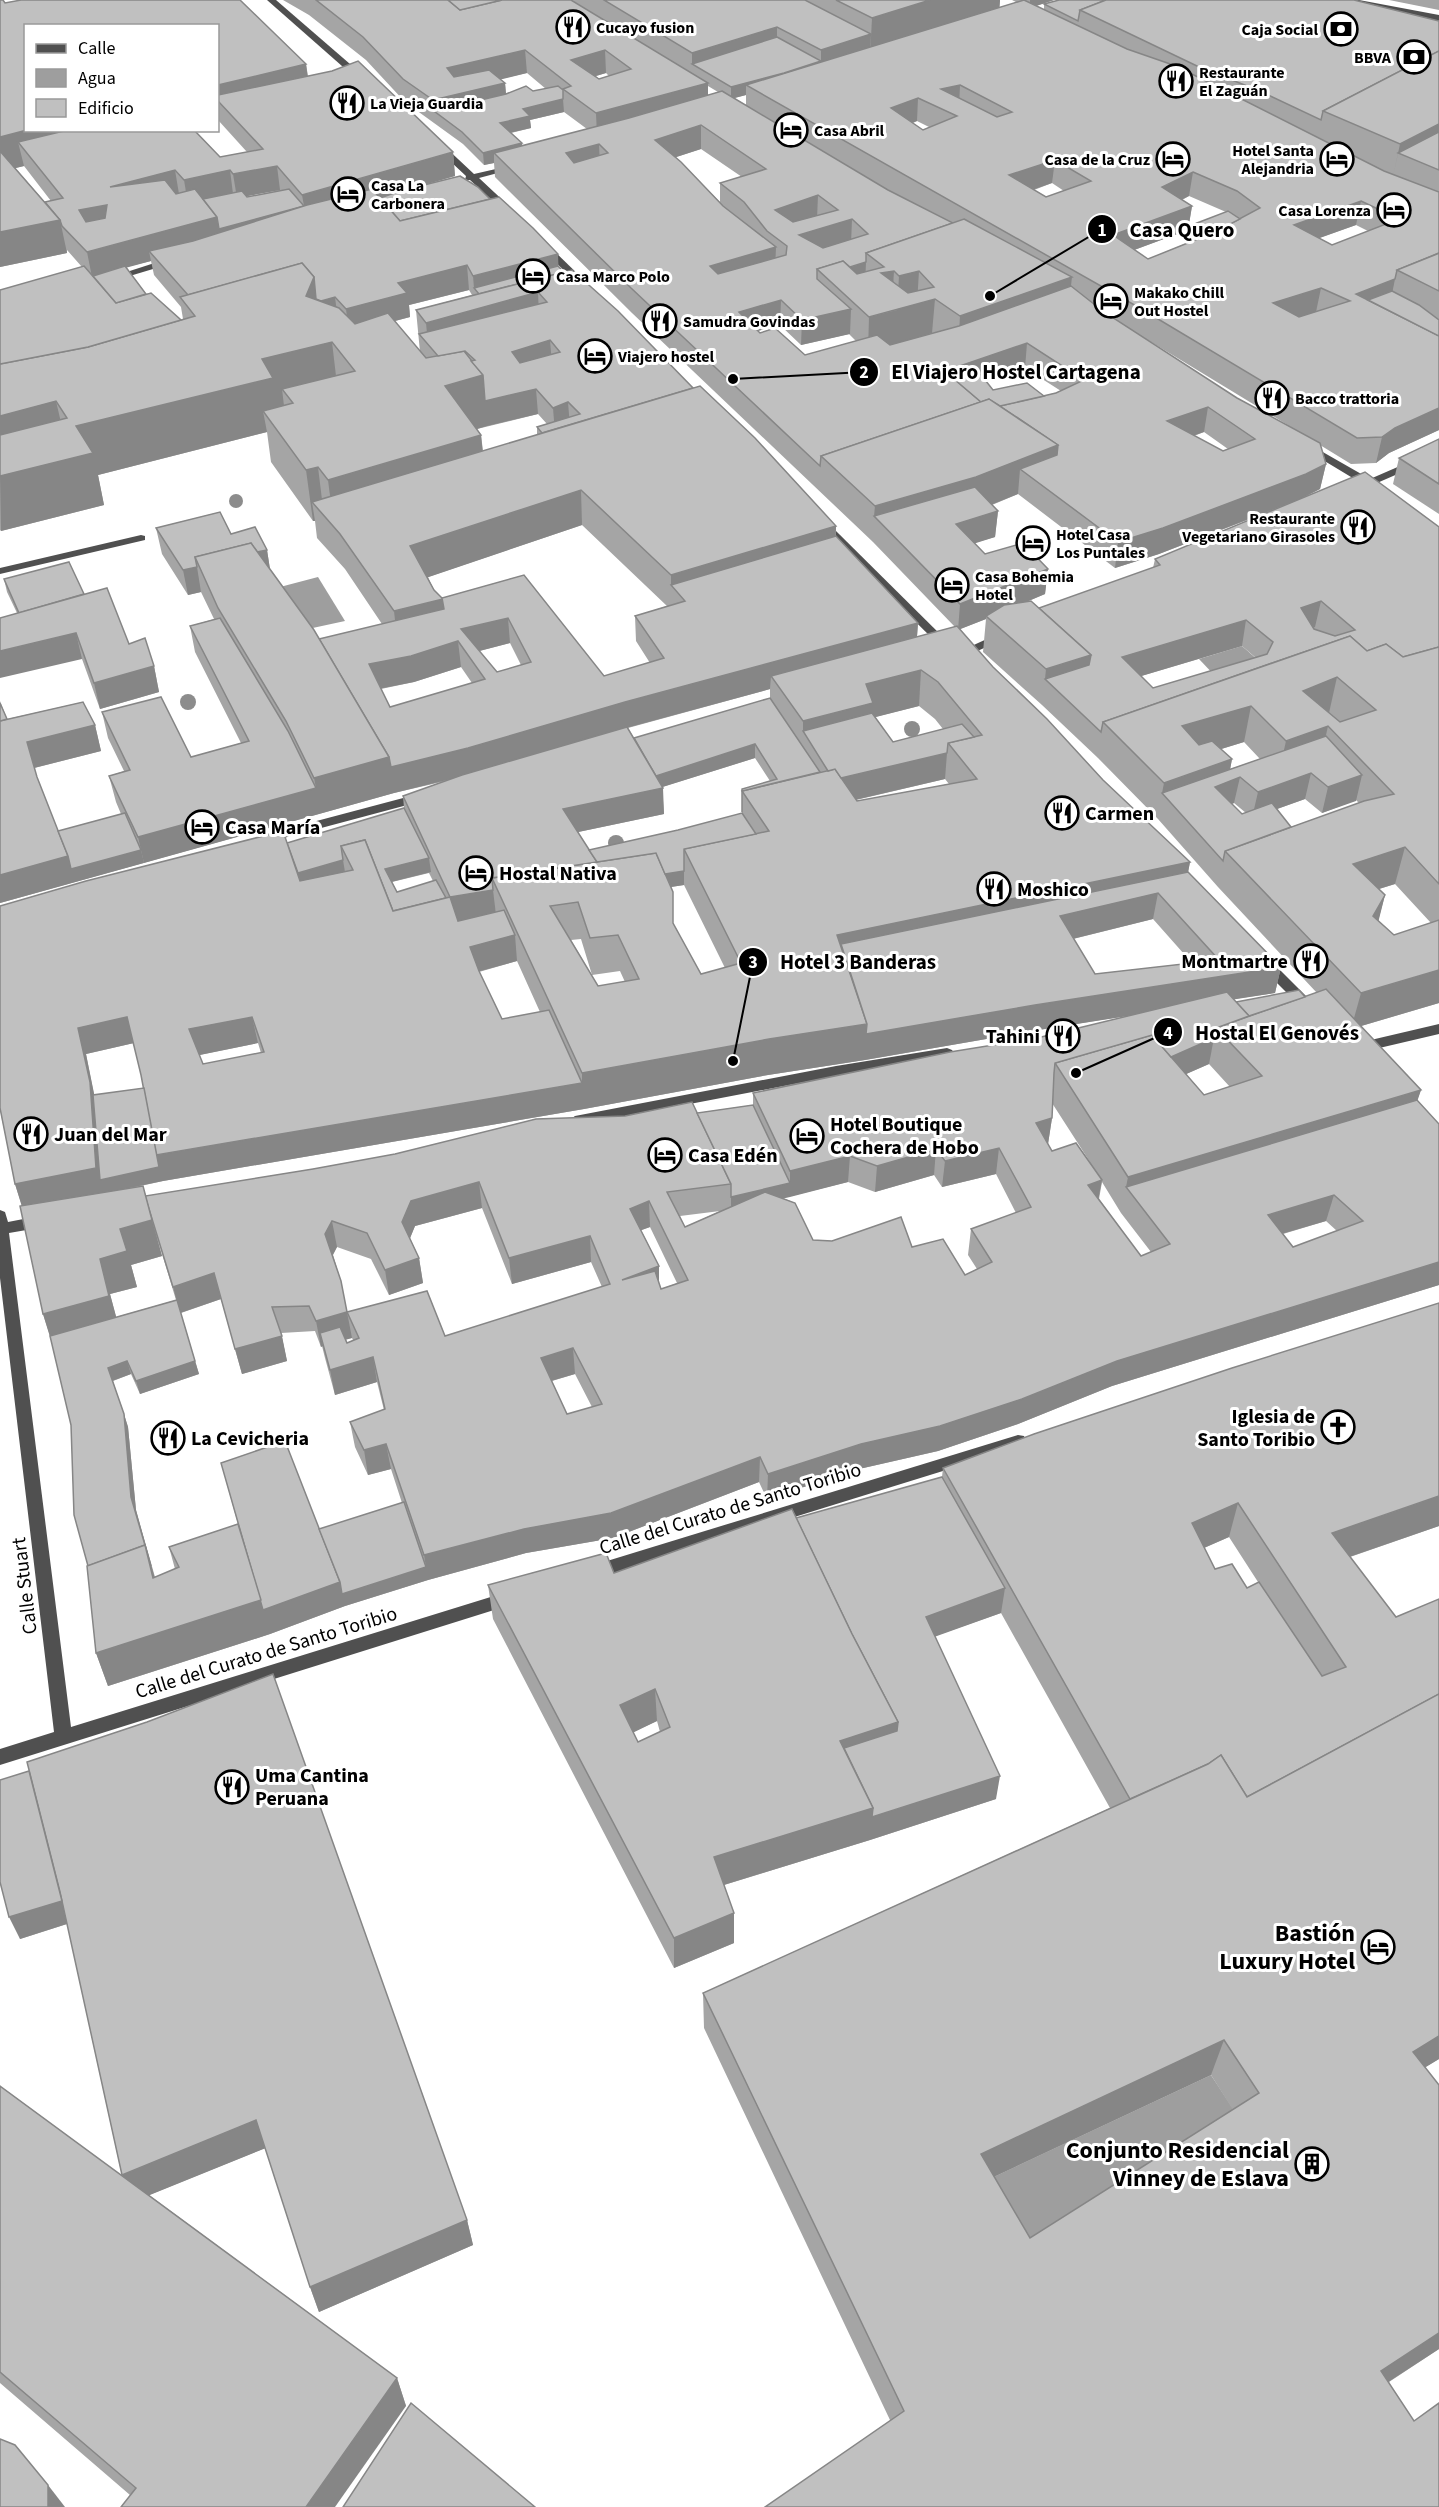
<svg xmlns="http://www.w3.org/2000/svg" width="1439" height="2507" viewBox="0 0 1439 2507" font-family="'Source Sans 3',sans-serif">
<rect width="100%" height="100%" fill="#fff"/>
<!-- water -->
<g fill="#9e9e9e">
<polygon points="318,577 345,621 308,629 280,587"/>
<polygon points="1242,646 1267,668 1217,678 1199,659"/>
<polygon points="1211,2075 1245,2127 1021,2269 974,2186"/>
</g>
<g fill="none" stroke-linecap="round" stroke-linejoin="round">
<!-- minor -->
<g fill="#505050" fill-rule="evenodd">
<polygon points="267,0 276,0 365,77 365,81 359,81"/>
<polygon points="1342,0 1359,0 1439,15 1439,21"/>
<polygon points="436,144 442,144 474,174 517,164 517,168 479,178 512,209 512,213 506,213 470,180 465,180 466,176 436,148"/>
<polygon points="542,245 548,245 587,283 587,287 581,287 542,249"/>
<polygon points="170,258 173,259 173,263 113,281 108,278"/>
<polygon points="1307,443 1370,479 1439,449 1439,456 1377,483 1379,486 1378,488 1368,487 1360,490 1355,487 1361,483 1303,448 1303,444"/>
<polygon points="832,530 836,531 951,645 951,649 943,649 828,535 828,531"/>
<polygon points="141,535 145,536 145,540 0,574 0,568"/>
<polygon points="1002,632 1006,634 1006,638 962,658 954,658 952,655"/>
<polygon points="422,793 426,794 428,797 426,800 265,843 259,839 260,836"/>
<polygon points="1264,957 1269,959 1312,1002 1314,1005 1312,1008 1302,1008 1259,965 1257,962 1259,959"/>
<polygon points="1439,1024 1439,1034 1358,1053 1351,1048 1358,1043"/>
<polygon points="947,1048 952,1050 954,1053 952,1056 836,1076 575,1126 568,1121 575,1116 836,1066"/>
<polygon points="0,1210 5,1212 8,1222 44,1215 49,1217 51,1221 49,1225 44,1227 9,1233 71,1727 510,1591 516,1593 518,1598 516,1603 0,1765 0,1749 54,1732 0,1278"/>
<polygon points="1018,1435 1024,1436 1026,1441 1024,1446 594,1579 588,1577 586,1572 588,1567 594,1565"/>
</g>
</g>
<!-- trees -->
<g fill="#8c8c8c">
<circle cx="236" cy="501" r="7"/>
<circle cx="188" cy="702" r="8"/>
<circle cx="912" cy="729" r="8"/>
<circle cx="616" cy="843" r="8"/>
</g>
<!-- wall -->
<g fill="#a5a5a5" fill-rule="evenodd">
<path d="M0 0H3L5 3 21 0H240L306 64 308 76 332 71 358 61 453 152 455 176 416 187 460 176 478 187 490 199 499 197 533 228 558 254V266L564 272 572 270 618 311 693 388 700 386 755 438 836 526V536L918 623 917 637 955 627 873 542 632 313 495 177 494 163 484 165 463 144 405 102 366 60 309 15 283 0H1000L999 8 1018 3 1012 0H1054L1036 6 1044 10V4L1059 0H1354L1439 21V430L1389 453 1376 463 1351 464 1320 445 1326 464 1320 489 1305 497 1365 472 1439 527V1003L1361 1026 1421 1090 1417 1100 1439 1124V1285L1112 1386 1018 1424 938 1451 859 1469 767 1499 759 1482 613 1538 526 1553 428 1580 345 1606 270 1634 108 1686 96 1653 87 1566H88L74 1515 71 1425 50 1336 43 1314 20 1206H22L15 1184 0 1109V906L86 881 283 831 287 843 404 808 403 796 450 780 394 793 0 903V701L7 719 83 702 95 725 101 751 34 768 37 777 58 831 121 814 116 802 109 776 124 771 108 738 102 712 161 697 191 757 241 743 195 652 190 626 214 619 201 592 188 595 162 554 156 528 220 512 231 534 255 527 267 550 270 569 314 630 319 639 382 624 345 569 317 538 315 521H313L271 462 267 432 98 475 104 505 1 531 0 530V290L82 267 67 250V253L0 267ZM26 26H218V120L247 152 220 157 194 130H26ZM527 73 546 89 533 91 526 86 506 94 505 83 500 79ZM606 73 609 76 599 79 596 76ZM708 86 718 92 708 95ZM746 95V105L734 98ZM564 112 587 129 522 146V143L511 133 531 128 530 120ZM917 121 929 127 923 130 913 123ZM701 149 742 177 720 183V202L681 162 676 157ZM24 166 51 201 45 202 15 168ZM1052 183 1064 191 1046 197 1034 190ZM280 190 247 197V196ZM1189 196 1226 212 1197 223 1195 236 1199 238 1148 259 1134 250 1188 230 1192 206 1182 200ZM1356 225 1368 231 1332 245 1319 238ZM151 261 154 275 181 307 183 319 181 320 151 293 146 294 126 267ZM469 290 472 295 416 310 420 352 395 321 410 317 409 305ZM780 325 801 345 849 334 856 341 805 355 775 328 760 333 758 331ZM1138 334 1291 427 1237 398ZM1025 368 1061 391 1044 396 1027 383 993 390 986 381ZM538 414 547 424 537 427V435L483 451 481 435 477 429ZM1204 432 1228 449 1223 451 1194 436ZM1018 494 1115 568 1159 554 1284 506 1155 559 1153 568 1039 608 1031 601 1026 602 1045 594 1048 569 1023 543 985 554 974 543 995 537 998 511 992 505ZM582 525 667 606 635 616 636 641 650 663 604 676 524 575 442 598 434 590 428 577ZM986 619 983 652 1042 705 1098 758 1158 819 1218 887 1317 993 1305 997 1299 990 1236 1002 1234 999 1275 993 1281 967 1188 872 1190 862 1103 780 1047 719 993 667 960 629ZM510 643 521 665 497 672 479 651ZM1242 646 1256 658 1153 688 1141 676ZM461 667 472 683 390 707 381 689 414 682ZM770 689V698L634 738 628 728ZM919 706 935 719 943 729 893 742 875 717ZM1244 742 1260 759 1230 769 1232 759 1221 749ZM755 758 770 781 742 789V814L678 830 589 850 578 832 664 814 662 787ZM945 779 949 784 857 801 856 800ZM1305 799 1322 813 1356 800 1359 803 1291 827 1277 809ZM1234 803 1246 813 1242 814 1232 804ZM429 873 433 881 397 892 392 882ZM1395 884 1431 923 1394 935 1378 921 1385 895 1379 889ZM684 885 725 968 701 974 673 923V892L671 887ZM1153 919 1192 963 1095 974 1073 939ZM581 939 592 975 620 971 625 982 598 986 571 940ZM517 961 540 1012 502 1019 479 972ZM1132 1015 1037 1038 950 1052 753 1093V1105L697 1113 692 1102 625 1116 536 1119 395 1154 313 1169 146 1196 143 1186 136 1187 163 1181 584 1109 768 1075 865 1060 1032 1031ZM134 1043 144 1088 94 1095 86 1054ZM258 1043 261 1053 203 1064 199 1055ZM1209 1064 1230 1087 1204 1095 1186 1074ZM1052 1103 1090 1162 1076 1143 1052 1151 1048 1144 1052 1118ZM996 1174 1016 1213 971 1229 968 1255 977 1269 965 1275 943 1239 912 1247 901 1217 832 1241 813 1240 795 1203 783 1198 848 1182 875 1192 934 1175 942 1187ZM1102 1182 1121 1213 1151 1252 1141 1256 1099 1199ZM482 1208 512 1284 591 1262 602 1287 445 1336 427 1291 347 1312 341 1281 333 1255 337 1247 371 1259 389 1295 423 1283 419 1258 410 1238 415 1226ZM720 1211 685 1227 680 1216ZM1326 1221 1337 1231 1293 1247 1283 1234ZM650 1227 677 1283 661 1289 659 1283V1266L641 1230ZM156 1234 176 1300 116 1317 110 1294 137 1287 131 1265 162 1256ZM221 1299 242 1374 287 1361 281 1333 315 1331 321 1347 322 1346 325 1358 335 1395 377 1382 384 1410 350 1422 355 1447 368 1475 391 1469 402 1503 319 1529 285 1441 221 1463 238 1524 169 1547 175 1569 155 1577 136 1510 128 1427 113 1381 131 1374 140 1394 199 1374 181 1313ZM352 1338 353 1340 347 1343 346 1339ZM575 1374 592 1407 567 1414 552 1381Z"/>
<polygon points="1389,0 1439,0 1439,10"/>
<polygon points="1439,439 1439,514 1393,484 1399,458"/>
<polygon points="4,579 84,594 129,644 154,666 159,692 100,709 82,659 17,613 7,592"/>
<path d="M943 1468 1439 1526 1350 1557 1396 1617 1439 1599V2059L1425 2067 1439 2349 1389 2382 1439 2507 890 2420 704 2028 703 1993 1110 1808 1001 1613 935 1636 996 1799 870 1840 724 1885 734 1913V1943L674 1968 493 1619 488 1585 614 1573 796 1518 942 1477ZM1229 1537 1258 1582 1247 1588 1215 1569 1204 1548ZM657 1721 660 1732 638 1742 633 1732ZM1211 2075 1233 2110 1030 2238 994 2177Z"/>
<polygon points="0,1780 467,2220 473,2245 319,2312 310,2287 265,2148 149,2195 397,2378 406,2406 130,2495 0,2383 0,2086 122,2176 67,1924 20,1939"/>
</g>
<!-- shaded-wall -->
<g fill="#868686">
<polygon points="930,0 1000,0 999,16 870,57 872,18"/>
<polygon points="1030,0 1054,0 1030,8"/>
<polygon points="777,27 777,49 692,64 692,53"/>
<polygon points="871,34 870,57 746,85 746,95 731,99 731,87 821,61 821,50"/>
<polygon points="525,50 527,73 449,92 447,68"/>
<polygon points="605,50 606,73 572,83 571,60"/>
<polygon points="306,64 310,96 218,101 218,85"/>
<polygon points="505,83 507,106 434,111 433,100"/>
<polygon points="708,83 708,106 597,136 596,113"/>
<polygon points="960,85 959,108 941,89"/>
<polygon points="918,98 917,121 890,131 891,108"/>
<polygon points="563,99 564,112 530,120 531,128 501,135 500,123 523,109"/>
<polygon points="1439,124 1439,153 1398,153 1393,177 1400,144"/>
<polygon points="701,125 701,149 655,164 655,140"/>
<polygon points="27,130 169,130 18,142 24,166 0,172 0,137"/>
<polygon points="522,143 523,156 494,153 494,163 484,165 483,153"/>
<polygon points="599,144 600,168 567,177 566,153"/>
<polygon points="453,152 455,176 306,219 149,251 151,261 92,277 87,252 217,217 304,206 302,195"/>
<polygon points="1055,160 1052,183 1006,199 1009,175"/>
<polygon points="277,166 280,190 237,198 233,174"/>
<polygon points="175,170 179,194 110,187"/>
<polygon points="230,170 233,194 188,204 184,180"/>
<polygon points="1193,172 1189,196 1159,211 1162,187"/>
<polygon points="818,195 817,219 774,234 775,210"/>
<polygon points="1361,201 1356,225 1289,249 1294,225"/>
<polygon points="107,205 112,229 84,234 79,210"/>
<polygon points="1192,206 1188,230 1110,259 1113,235"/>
<polygon points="852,219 851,244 798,260 799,235"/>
<polygon points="60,220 67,253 0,267 0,232"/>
<polygon points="776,247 775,271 710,290 710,266"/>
<polygon points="558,254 559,279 474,288 473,276"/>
<polygon points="866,262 865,286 824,276"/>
<polygon points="467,265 469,290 409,305 410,317 349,333 346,309 398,283"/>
<polygon points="894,271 892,305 881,273"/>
<polygon points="919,271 917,304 935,299 932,333 868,352 869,317 897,310 899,276"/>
<polygon points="314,277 335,297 338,321 306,296"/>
<polygon points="1072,277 1068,311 958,351 960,316"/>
<polygon points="1395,279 1390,304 1353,305 1356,294"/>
<polygon points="1321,288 1316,312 1268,328 1273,303"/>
<polygon points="538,292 539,317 428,344 426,323"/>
<polygon points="781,300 780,325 739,336 739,312"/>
<polygon points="851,309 850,334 801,345 802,320"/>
<polygon points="550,340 552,365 513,376 512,352"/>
<polygon points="332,342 338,393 282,389 284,406 263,411 267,432 98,475 104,505 1,531 0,476 76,426 262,359"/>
<polygon points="1027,343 1025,368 955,392 945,371"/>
<polygon points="483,375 536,389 538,414 487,426 450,437 445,386"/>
<polygon points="0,392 56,401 68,453 0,462"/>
<polygon points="568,402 570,427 555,433 553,408"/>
<polygon points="1208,407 1204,432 1163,446 1167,421"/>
<polygon points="1439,408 1439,430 1389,453 1376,463 1382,437 1395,428"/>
<polygon points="481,435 486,486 334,527 328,480"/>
<polygon points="1058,445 1054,480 1020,469 1018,494 973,512 874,516 875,506"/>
<polygon points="1326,464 1320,489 1300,499 1159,554 1115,568 1118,542"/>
<polygon points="318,467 324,516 312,502 315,521 313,521 306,470"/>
<polygon points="581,490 582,525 414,582 410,546"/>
<polygon points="998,511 995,537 954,550 956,524"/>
<polygon points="836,526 835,561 685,601 671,585 671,575"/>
<polygon points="267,550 271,576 199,566"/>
<polygon points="197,567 201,592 188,595 183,570"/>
<polygon points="1048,569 1045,594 988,618 986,616 986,619 958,630 960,604"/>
<polygon points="443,599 447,635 398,647 394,611"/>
<polygon points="1321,601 1315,627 1295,634 1301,608"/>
<polygon points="508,618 510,643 468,654 461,629"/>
<polygon points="1246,620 1242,646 1118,683 1122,657"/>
<polygon points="918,623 916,649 771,676 770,689 626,728 471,774 394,793 144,863 138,837 316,788 314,778 389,757 625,702"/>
<polygon points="76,633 82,659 0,678 0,651"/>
<polygon points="458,641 461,667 414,682 373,690 369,664"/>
<polygon points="1091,655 1086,691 1045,679 1046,669"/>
<polygon points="154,666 159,692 100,709 94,683"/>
<polygon points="921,670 919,706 872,718 803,731 803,721 866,684"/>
<polygon points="1337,677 1329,713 1303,691"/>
<polygon points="1251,706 1244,742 1176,763 1110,729"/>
<polygon points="95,725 101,751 34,768 27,742"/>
<polygon points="1328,726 1320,762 1278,777 1286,741"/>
<polygon points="755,744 755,758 653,790 663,788 664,814 564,835 563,809 650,778"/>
<polygon points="947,753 945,779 833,805 834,779"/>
<polygon points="1232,759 1228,781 1240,777 1234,803 1210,813 1162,793 1164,783"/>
<polygon points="1311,773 1305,799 1252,818 1258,792"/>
<polygon points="1362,775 1356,801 1322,813 1328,787"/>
<polygon points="1405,847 1395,884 1343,900 1353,864"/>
<polygon points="141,850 144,863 0,903 0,875 68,856"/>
<polygon points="429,858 431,872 387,883 385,869"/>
<polygon points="343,860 345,872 298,888 296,874"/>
<polygon points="1190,862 1183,899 1158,893 1153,919 1056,943 845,969 837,935"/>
<polygon points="684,871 684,885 604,897 497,889"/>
<polygon points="493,890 496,915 453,923 450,897"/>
<polygon points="1385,895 1376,931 1373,916"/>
<polygon points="515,935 517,961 473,973 470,947"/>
<polygon points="1281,967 1275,993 1032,1031 865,1060 768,1075 584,1109 163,1181 23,1210 15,1184 78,1028 127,1017 134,1043 86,1054 97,1108 156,1155 582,1083 582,1073 769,1039 867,1024 1035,1005"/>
<polygon points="1439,970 1439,1003 1351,1029 1361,993"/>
<polygon points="252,1017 258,1043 195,1056 189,1029"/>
<polygon points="1214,1038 1209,1064 1159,1086 1164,1060"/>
<polygon points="1421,1090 1409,1126 1126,1187 1128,1177"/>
<polygon points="1052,1118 1048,1144 1036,1123"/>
<polygon points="999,1148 996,1174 942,1187 945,1161"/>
<polygon points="936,1149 934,1175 875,1192 877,1166"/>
<polygon points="850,1156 848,1182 790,1197 731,1210 731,1197 790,1183 790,1171"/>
<polygon points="1102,1180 1097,1206 1088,1185"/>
<polygon points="479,1182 482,1208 415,1226 406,1248 402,1222 411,1201"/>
<polygon points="1334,1195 1326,1221 1261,1240 1268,1215"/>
<polygon points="649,1201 650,1227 631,1234 630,1209"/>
<polygon points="152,1220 162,1256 131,1265 137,1287 110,1294 120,1331 54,1350 43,1314 100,1259 120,1229"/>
<polygon points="332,1221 337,1247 330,1260 325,1234"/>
<polygon points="590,1236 591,1262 512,1284 509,1258"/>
<polygon points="419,1258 423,1283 389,1295 385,1270"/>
<polygon points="1439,1262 1439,1285 1112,1386 1018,1424 938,1451 859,1469 767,1499 768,1474 1117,1361"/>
<polygon points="659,1266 659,1291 622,1280"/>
<polygon points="214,1273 221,1299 180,1313 173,1287"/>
<polygon points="347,1312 352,1338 324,1346 320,1333 323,1346 321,1347 316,1321"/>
<polygon points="282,1336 287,1361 242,1374 235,1349"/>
<polygon points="573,1348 575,1374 544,1383 541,1358"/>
<polygon points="373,1357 377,1382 335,1395 330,1370"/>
<polygon points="127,1361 131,1374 112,1381 108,1368"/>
<polygon points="195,1361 199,1374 140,1394 136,1381"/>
<polygon points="124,1414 128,1427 136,1510 155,1579 154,1579 131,1497"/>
<polygon points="386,1444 391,1469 368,1475 364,1450"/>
<polygon points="760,1457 759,1482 613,1538 526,1553 428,1580 345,1606 270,1634 108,1686 96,1653 261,1600 340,1582 426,1567 424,1555"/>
<polygon points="1439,1496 1439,1526 1320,1567 1332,1533"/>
<polygon points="1238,1503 1229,1537 1183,1557 1192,1523"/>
<polygon points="1005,1588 1001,1613 923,1641 926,1617"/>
<polygon points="655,1689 657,1721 622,1738 620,1705"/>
<polygon points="898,1722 894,1754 849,1769 840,1741"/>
<polygon points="1000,1776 996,1799 870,1840 714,1888 714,1857 873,1808"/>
<polygon points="63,1900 73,1922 20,1939 9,1917"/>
<polygon points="734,1913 734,1943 674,1968 674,1938"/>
<polygon points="1439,2036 1439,2059 1395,2086 1413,2052"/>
<polygon points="1224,2040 1211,2075 974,2186 981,2154"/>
<polygon points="256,2120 266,2148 135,2201 122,2175"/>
<polygon points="467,2220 473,2245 319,2312 310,2287"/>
<polygon points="1439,2333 1439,2349 1362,2399 1381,2371"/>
<polygon points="397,2378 406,2406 335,2507 306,2507"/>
<polygon points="48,2485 65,2507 48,2507"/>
</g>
<!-- building -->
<g fill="#c0c0c0" stroke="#868686" stroke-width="1.5" fill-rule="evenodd">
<polygon points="0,0 3,0 5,3 21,0 240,0 306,64 218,85 218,26 26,26 26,130 27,130 0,137"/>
<path d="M316 0H448L460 10 502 0H571L708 83 596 113 563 89 571 86 525 50 447 68 454 77 489 70 505 83 433 100 403 79 363 37ZM605 50 631 69 599 79 571 60Z"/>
<polygon points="448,0 502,0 460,10"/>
<polygon points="604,0 805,0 871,34 821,50 777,27 692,53"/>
<polygon points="836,0 930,0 872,18"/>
<path d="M1024 0 1127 49 1176 66 1384 171 1439 192V253L1397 270 1395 279 1356 294 1439 336V408L1395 428 1382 437 1357 438 1138 307 746 85ZM960 85 1012 112 997 117 941 89ZM918 98 957 116 923 130 891 108ZM1055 160 1091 181 1046 197 1009 175ZM1193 172 1237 191 1260 208 1215 232 1148 259 1113 235 1192 206 1162 187ZM1361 201 1399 219 1332 245 1294 225ZM1321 288 1350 301 1299 317 1273 303Z"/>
<polygon points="1059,0 1106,0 1080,10 1078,21 1044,4"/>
<polygon points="1106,0 1354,0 1439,21 1439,51 1323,111 1321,120 1262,92 1197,66 1080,10"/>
<polygon points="777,37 821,61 784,73 731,87 692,64"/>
<polygon points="1439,51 1439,124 1400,144 1323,111"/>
<path d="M358 61 453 152 302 195 277 166 233 174 230 170 184 180 175 170 110 187 165 180 176 194 195 189 217 217 87 252 62 226 60 220 45 202 63 198 18 142 68 130H194L220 157 263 149 218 101V95L332 71ZM107 205 105 218 86 222 79 210Z"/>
<polygon points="526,86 533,91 558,86 563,90 563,99 523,109 530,116 500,123 522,143 483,153 462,132 434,111 506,94"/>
<path d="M722 91 888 190 953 223 866 253V262L850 267 843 261 817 269V279L851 309 802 320 781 300 739 312 760 333 775 328 805 355 877 335 890 345 959 326 1071 286 1104 312 1237 398 1320 443 1326 464 1306 474 1163 528 1118 542 1020 469 1057 455 1058 445 1000 406 1056 393 1084 380 1027 343 945 371 981 402 821 456 820 466 631 288 494 153 629 118ZM701 125 766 169 720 183 744 202 767 231 787 246 786 255 718 274 710 266 776 247 723 206 681 162 655 140ZM599 144 608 153 574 163 566 153ZM818 195 838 210 793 222 775 210ZM852 219 868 234 823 248 799 235ZM1208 407 1255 439 1223 451 1167 421Z"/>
<polygon points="1439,132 1439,170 1398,153"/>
<polygon points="0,151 60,220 0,232"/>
<polygon points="460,176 478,187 490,199 400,221 380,198 400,191"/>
<polygon points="289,189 304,206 219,229 217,217 203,199 242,191 247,197"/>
<polygon points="372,189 400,221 499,197 533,228 558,254 473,276 467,265 398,283 407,293 346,309 335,297 321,301 316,299 314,277 302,263 188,295 149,251 193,241 307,205"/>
<polygon points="1228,211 1240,219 1213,233 1197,223"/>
<path d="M964 219 1072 277 960 316 935 299 869 317 817 269 843 261 857 274 884 267 866 253ZM894 271 899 276 919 271 934 287 908 293 881 273Z"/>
<polygon points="1439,253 1439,291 1397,270 1437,254"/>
<polygon points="302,263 314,277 306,296 339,308 355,324 388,313 426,358 464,351 483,375 445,386 481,435 328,480 318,467 306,470 263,411 293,403 282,389 355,371 332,342 262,359 273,378 76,426 93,453 0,476 0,435 67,418 56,401 0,416 0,364 88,347 195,316 180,297"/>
<polygon points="84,266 116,303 151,293 181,320 88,347 0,364 0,290"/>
<polygon points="125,266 146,294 116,303 93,276"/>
<polygon points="558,266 564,272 479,294 474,288"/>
<path d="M572 270 618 311 693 388 542 433 537 427 580 414 568 402 553 408 536 389 485 401 483 375 471 361 475 360 465 351 438 356 419 334 547 302 538 292 426 323 416 310ZM550 340 560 352 520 363 512 352Z"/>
<polygon points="1392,291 1419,305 1439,320 1439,336 1368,300"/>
<polygon points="978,371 993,390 1027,383 1044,396 1000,406 989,399 981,402 954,379"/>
<polygon points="700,386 755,438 836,526 671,575 581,490 410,546 434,590 443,599 394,611 340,534 312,502"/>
<polygon points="989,399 1058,445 976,477 875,506 821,456"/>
<polygon points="1439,439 1439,484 1399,458"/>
<path d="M1365 472 1439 527V647L1403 657 1386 644 1367 651 1350 636 1103 722 1101 732 1045 679 1089 665 1091 655 1039 608 1160 565 1155 559ZM1321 601 1355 630 1335 636 1314 629 1301 608ZM1246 620 1273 642 1267 654 1153 688 1122 657Z"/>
<polygon points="975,487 998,511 956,524 985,554 1023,543 1048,569 960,604 874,516"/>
<polygon points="220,512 231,534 255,527 267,550 257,552 251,543 195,557 197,567 183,570 156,528"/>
<path d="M836 536 918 623 625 702 468 748 391 767 389 757 319 639 444 609 442 598 524 575 604 676 664 658 635 616 685 601 671 585ZM508 618 531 662 497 672 461 629ZM458 641 485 679 390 707 369 664 411 656Z"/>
<polygon points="251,543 314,630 389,757 314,778 286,721 218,608 195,557"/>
<polygon points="69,562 84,594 19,613 4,579"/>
<polygon points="107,588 129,644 145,638 154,666 94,683 76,633 0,651 0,618"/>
<polygon points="1031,601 1091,655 1046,669 986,616 1004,605"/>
<polygon points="220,618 288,731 316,788 138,837 109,776 130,770 102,712 161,697 191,757 249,741 190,626"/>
<path d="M957 626 993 667 1047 719 1103 780 1190 862 837 935 867 1024 769 1039 582 1073 492 878 656 853 673 892V923L701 974 741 963 684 849 769 831 742 791 835 769 857 801 977 779 948 743 982 735 938 682 921 670 866 684 873 703 803 721 771 676ZM578 902 590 938 618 935 639 979 598 986 550 906Z"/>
<path d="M1350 636 1367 651 1386 644 1403 657 1439 647V884L1405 847 1353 864 1385 895 1373 916 1394 935 1439 920V970L1361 993 1225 851 1364 801 1394 794 1328 726 1286 741 1251 706 1182 726 1199 745 1212 741 1232 759 1164 783 1103 722ZM1337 677 1376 710 1340 722 1303 691Z"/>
<polygon points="770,698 820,772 742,791 742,812 742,789 777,779 755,744 656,776 634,738"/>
<polygon points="83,702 95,725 27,742 37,777 68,856 0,875 0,721"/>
<polygon points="0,703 7,719 0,721"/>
<polygon points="872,713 893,742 962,724 974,737 948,743 947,753 841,778 835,769 828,771 803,731"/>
<polygon points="627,727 663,788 563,809 597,862 492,878 493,890 450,897 403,796 462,775"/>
<polygon points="1326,736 1362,775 1328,787 1311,773 1258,792 1240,777 1215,787 1242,814 1272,803 1291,827 1225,851 1223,861 1162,793"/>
<polygon points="404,808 429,858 385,869 397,892 436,880 446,898 393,911 365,840 341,846 343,860 298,873 287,843"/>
<polygon points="125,813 141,850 71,869 68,856 58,831"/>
<polygon points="742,813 756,834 684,849 684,871 665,874 656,853 597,862 589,850 678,830"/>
<path d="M283 831 300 881 353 870 341 846 365 840 393 911 450 897 458 921 504 910 515 935 470 947 479 971 502 1019 549 1010 582 1083 156 1155 141 1075 127 1017 78 1028 90 1082 96 1168 15 1184 0 1108V906L86 881ZM252 1017 264 1052 203 1064 189 1029Z"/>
<path d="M1188 872 1281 967 1035 1005 866 1034 867 1024 841 944ZM1158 893 1219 960 1095 974 1060 916Z"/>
<polygon points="1326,989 1421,1090 1128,1177 1055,1063 1152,1035 1204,1095 1262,1076 1216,1028"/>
<polygon points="1299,990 1305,997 1249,1016 1236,1002"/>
<path d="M1227 992 1249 1016 1216 1028 1214 1038 1171 1057 1152 1035 1055 1063 1054 1073 1052 1118 1036 1123 1052 1151 1076 1143 1102 1180 1088 1185 1141 1256 1170 1244 1126 1187 1417 1100 1439 1124V1262L1117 1361 1022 1399 940 1426 861 1444 768 1474 760 1457 611 1513 524 1529 424 1555 386 1444 364 1450 350 1422 385 1409 373 1357 330 1370 320 1333 340 1327 347 1343 359 1338 347 1312 316 1321 309 1306 272 1307 282 1336 235 1349 214 1273 173 1287 145 1196 313 1169 395 1154 536 1119 625 1116 692 1102 731 1184 667 1192 685 1227 765 1192 795 1203 813 1240 832 1241 901 1217 912 1247 943 1239 965 1275 992 1262 971 1229 1031 1207 999 1148 945 1161 936 1149 877 1166 850 1156 790 1171 753 1093 950 1052 1037 1038ZM479 1182 509 1258 590 1236 610 1284 445 1336 427 1291 347 1312 341 1281 325 1234 332 1221 367 1233 385 1270 419 1258 402 1222 411 1201ZM1334 1195 1363 1221 1293 1247 1268 1215ZM649 1201 688 1280 661 1289 655 1271 622 1280 659 1266 630 1209ZM573 1348 602 1404 567 1414 541 1358Z"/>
<polygon points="144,1088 159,1167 100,1180 93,1095"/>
<polygon points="753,1105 790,1183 731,1197 731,1184 697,1113"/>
<polygon points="143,1186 152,1220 120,1229 127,1251 100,1259 109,1296 43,1314 20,1206"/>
<polygon points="177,1300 195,1361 136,1381 127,1361 108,1368 124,1414 131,1497 151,1566 145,1545 88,1566 74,1515 71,1425 50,1336"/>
<path d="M1439 1303V1496L1332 1533 1396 1617 1439 1599V1694L1247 1797 1221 1755 1208 1764 1130 1799 943 1468 1034 1434 1232 1368ZM1238 1503 1346 1667 1322 1676 1259 1582 1247 1588 1232 1564 1215 1569 1192 1523Z"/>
<polygon points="285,1441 340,1582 263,1610 221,1463"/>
<polygon points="942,1477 1005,1588 926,1617 1000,1776 872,1817 873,1808 844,1748 897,1731 898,1722 852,1634 796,1518"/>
<polygon points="404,1502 426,1567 342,1594 340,1582 319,1529"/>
<path d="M792 1509 852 1634 898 1722 840 1741 873 1808 714 1857 734 1913 674 1938 488 1585 606 1553 614 1573ZM655 1689 670 1727 638 1742 620 1705Z"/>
<polygon points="238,1524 261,1600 96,1653 87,1566 145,1545 153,1578 179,1567 169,1547"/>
<polygon points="273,1674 467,2220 310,2287 256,2120 122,2175 60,1892 27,1762 147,1722"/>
<path d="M1439 1694V2036L1413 2052 1439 2085V2333L1381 2371 1414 2421 1439 2403V2507H765L904 2411 703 1993 1208 1764 1221 1755 1247 1797ZM1224 2040 1259 2093 1030 2238 981 2154Z"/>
<polygon points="29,1771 62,1901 9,1917 0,1882 0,1780"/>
<polygon points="0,2086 397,2378 306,2507 121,2507 136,2488 0,2372"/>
<polygon points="411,2403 535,2507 343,2507"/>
<polygon points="0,2439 15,2445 48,2485 48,2507 0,2507"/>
</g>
<!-- icons -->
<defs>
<symbol id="restaurant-ring" viewBox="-11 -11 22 22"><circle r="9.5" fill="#fff" stroke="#000" stroke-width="1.5"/><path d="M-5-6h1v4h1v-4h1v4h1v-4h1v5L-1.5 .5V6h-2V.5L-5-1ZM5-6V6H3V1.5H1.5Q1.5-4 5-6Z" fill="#000"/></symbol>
<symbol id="bank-ring" viewBox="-11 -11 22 22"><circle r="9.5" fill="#fff" stroke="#000" stroke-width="1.5"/><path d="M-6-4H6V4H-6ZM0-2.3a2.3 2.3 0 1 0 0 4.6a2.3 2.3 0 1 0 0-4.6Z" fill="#000"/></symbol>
<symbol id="hotel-ring" viewBox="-11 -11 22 22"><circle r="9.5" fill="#fff" stroke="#000" stroke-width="1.5"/><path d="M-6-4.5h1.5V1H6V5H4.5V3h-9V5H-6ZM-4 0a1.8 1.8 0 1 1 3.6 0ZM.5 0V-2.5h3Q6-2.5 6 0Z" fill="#000"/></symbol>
<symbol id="church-ring" viewBox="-11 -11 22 22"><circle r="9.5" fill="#fff" stroke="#000" stroke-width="1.5"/><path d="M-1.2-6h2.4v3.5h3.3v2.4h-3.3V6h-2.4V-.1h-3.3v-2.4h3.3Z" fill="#000"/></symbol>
<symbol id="building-ring" viewBox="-11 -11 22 22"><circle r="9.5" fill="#fff" stroke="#000" stroke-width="1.5"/><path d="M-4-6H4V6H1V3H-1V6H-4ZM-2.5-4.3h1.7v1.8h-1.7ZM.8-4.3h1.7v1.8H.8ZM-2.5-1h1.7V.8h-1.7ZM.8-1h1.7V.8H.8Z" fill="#000"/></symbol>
</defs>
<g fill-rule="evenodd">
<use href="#restaurant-ring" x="554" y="8" width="38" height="38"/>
<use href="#bank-ring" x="1322" y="10" width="38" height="38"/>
<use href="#bank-ring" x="1395" y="38" width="38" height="38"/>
<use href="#restaurant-ring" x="1157" y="62" width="38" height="38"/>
<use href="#restaurant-ring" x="328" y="84" width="38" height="38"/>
<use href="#hotel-ring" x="772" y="111" width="38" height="38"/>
<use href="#hotel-ring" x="1154" y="140" width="38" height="38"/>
<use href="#hotel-ring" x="1318" y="140" width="38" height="38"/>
<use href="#hotel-ring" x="329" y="175" width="38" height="38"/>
<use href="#hotel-ring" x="1375" y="191" width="38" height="38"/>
<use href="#hotel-ring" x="514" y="257" width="38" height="38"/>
<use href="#hotel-ring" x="1092" y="282" width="38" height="38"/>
<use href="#restaurant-ring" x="641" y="302" width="38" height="38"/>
<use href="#hotel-ring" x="576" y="337" width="38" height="38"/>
<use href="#restaurant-ring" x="1253" y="379" width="38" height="38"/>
<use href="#restaurant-ring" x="1339" y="508" width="38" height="38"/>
<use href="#hotel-ring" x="1014" y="524" width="38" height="38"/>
<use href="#hotel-ring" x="933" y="566" width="38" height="38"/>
<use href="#restaurant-ring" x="1043" y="794" width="38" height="38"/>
<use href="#hotel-ring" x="183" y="808" width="38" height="38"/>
<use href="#hotel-ring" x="457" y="854" width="38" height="38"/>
<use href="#restaurant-ring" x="975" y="870" width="38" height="38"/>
<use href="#restaurant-ring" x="1292" y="942" width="38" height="38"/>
<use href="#restaurant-ring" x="1044" y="1017" width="38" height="38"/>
<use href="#restaurant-ring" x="12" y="1115" width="38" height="38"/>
<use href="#hotel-ring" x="788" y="1117" width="38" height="38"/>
<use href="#hotel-ring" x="646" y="1136" width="38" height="38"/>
<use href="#church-ring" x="1319" y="1408" width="38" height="38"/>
<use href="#restaurant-ring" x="149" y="1419" width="38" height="38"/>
<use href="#restaurant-ring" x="213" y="1768" width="38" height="38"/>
<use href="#hotel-ring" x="1359" y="1928" width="38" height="38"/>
<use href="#building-ring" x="1293" y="2145" width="38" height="38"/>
</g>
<g text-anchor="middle" stroke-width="6" stroke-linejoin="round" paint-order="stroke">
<!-- far-poi labels -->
<g font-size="16" font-weight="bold" fill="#000" stroke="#fff" text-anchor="start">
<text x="596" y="33">Cucayo fusion</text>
<text x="1318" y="35" text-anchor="end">Caja Social</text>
<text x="1391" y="63" text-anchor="end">BBVA</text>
<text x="1199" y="78">Restaurante<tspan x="1199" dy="18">El Zaguán</tspan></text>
<text x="370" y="109">La Vieja Guardia</text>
<text x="814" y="136">Casa Abril</text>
<text x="1314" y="156" text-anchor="end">Hotel Santa<tspan x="1314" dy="18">Alejandria</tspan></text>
<text x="1150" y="165" text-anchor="end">Casa de la Cruz</text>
<text x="371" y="191">Casa La<tspan x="371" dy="18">Carbonera</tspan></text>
<text x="1371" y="216" text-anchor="end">Casa Lorenza</text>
<text x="556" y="282">Casa Marco Polo</text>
<text x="1134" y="298">Makako Chill<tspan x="1134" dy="18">Out Hostel</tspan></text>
<text x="683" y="327">Samudra Govindas</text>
<text x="618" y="362">Viajero hostel</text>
<text x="1295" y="404">Bacco trattoria</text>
<text x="1335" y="524" text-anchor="end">Restaurante<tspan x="1335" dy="18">Vegetariano Girasoles</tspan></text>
<text x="1056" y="540">Hotel Casa<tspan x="1056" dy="18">Los Puntales</tspan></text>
<text x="975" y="582">Casa Bohemia<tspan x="975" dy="18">Hotel</tspan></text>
</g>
<!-- poi labels -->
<g font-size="20" font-weight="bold" fill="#000" stroke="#fff" text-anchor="start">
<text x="1085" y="820">Carmen</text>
<text x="225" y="834">Casa María</text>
<text x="499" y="880">Hostal Nativa</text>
<text x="1017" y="896">Moshico</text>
<text x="1288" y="968" text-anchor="end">Montmartre</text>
<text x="1040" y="1043" text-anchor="end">Tahini</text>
<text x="830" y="1131">Hotel Boutique<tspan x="830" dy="23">Cochera de Hobo</tspan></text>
<text x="54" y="1141">Juan del Mar</text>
<text x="688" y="1162">Casa Edén</text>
<text x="1315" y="1423" text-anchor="end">Iglesia de<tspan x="1315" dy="23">Santo Toribio</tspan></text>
<text x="191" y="1445">La Cevicheria</text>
<text x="255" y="1782">Uma Cantina<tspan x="255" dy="23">Peruana</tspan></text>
</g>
<!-- street labels -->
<g font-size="20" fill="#000" stroke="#fff">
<text transform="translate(730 1508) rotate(-17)" y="7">Calle del Curato de Santo Toribio</text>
<text transform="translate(24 1586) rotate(-97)" y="7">Calle Stuart</text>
<text transform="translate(266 1652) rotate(-17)" y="7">Calle del Curato de Santo Toribio</text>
</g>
<!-- near-poi labels -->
<g font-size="24" font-weight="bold" fill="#000" stroke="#fff" text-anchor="end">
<text x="1355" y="1941">Bastión<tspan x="1355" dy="28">Luxury Hotel</tspan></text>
<text x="1289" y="2158">Conjunto Residencial<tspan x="1289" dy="28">Vinney de Eslava</tspan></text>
</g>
</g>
<!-- callouts -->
<path fill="none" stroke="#000" stroke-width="2" d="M990 296L1102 229M733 379L864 372M733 1061L753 962M1076 1073L1168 1032"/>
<g fill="#000" stroke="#fff" stroke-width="2">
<circle cx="990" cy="296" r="6"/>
<circle cx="733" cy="379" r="6"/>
<circle cx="733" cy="1061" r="6"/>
<circle cx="1076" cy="1073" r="6"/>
<circle cx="1102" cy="229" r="15"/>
<circle cx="864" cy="372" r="15"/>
<circle cx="753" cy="962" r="15"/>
<circle cx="1168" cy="1032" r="15"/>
</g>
<g font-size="18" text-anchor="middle" font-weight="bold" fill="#fff">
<text x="1102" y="236">1</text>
<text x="864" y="378">2</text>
<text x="753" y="968">3</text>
<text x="1168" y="1039">4</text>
</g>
<g font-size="21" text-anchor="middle" font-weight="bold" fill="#000" stroke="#fff" stroke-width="6" stroke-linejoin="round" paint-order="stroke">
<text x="1182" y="237">Casa Quero</text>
<text x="1016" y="379">El Viajero Hostel Cartagena</text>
<text x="858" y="969">Hotel 3 Banderas</text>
<text x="1277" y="1040">Hostal El Genovés</text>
</g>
<!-- legend -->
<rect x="24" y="24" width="195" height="108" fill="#ffffff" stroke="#999999" stroke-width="1.5"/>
<rect x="36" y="44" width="30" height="9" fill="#505050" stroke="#999999" stroke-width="1.5"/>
<text x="78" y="54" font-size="18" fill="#000000">Calle</text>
<rect x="36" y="69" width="30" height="18" fill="#9e9e9e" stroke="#999999" stroke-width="1.5"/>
<text x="78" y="84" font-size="18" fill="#000000">Agua</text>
<rect x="36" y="99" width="30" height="18" fill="#c0c0c0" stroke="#999999" stroke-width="1.5"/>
<text x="78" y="114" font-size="18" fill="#000000">Edificio</text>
</svg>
